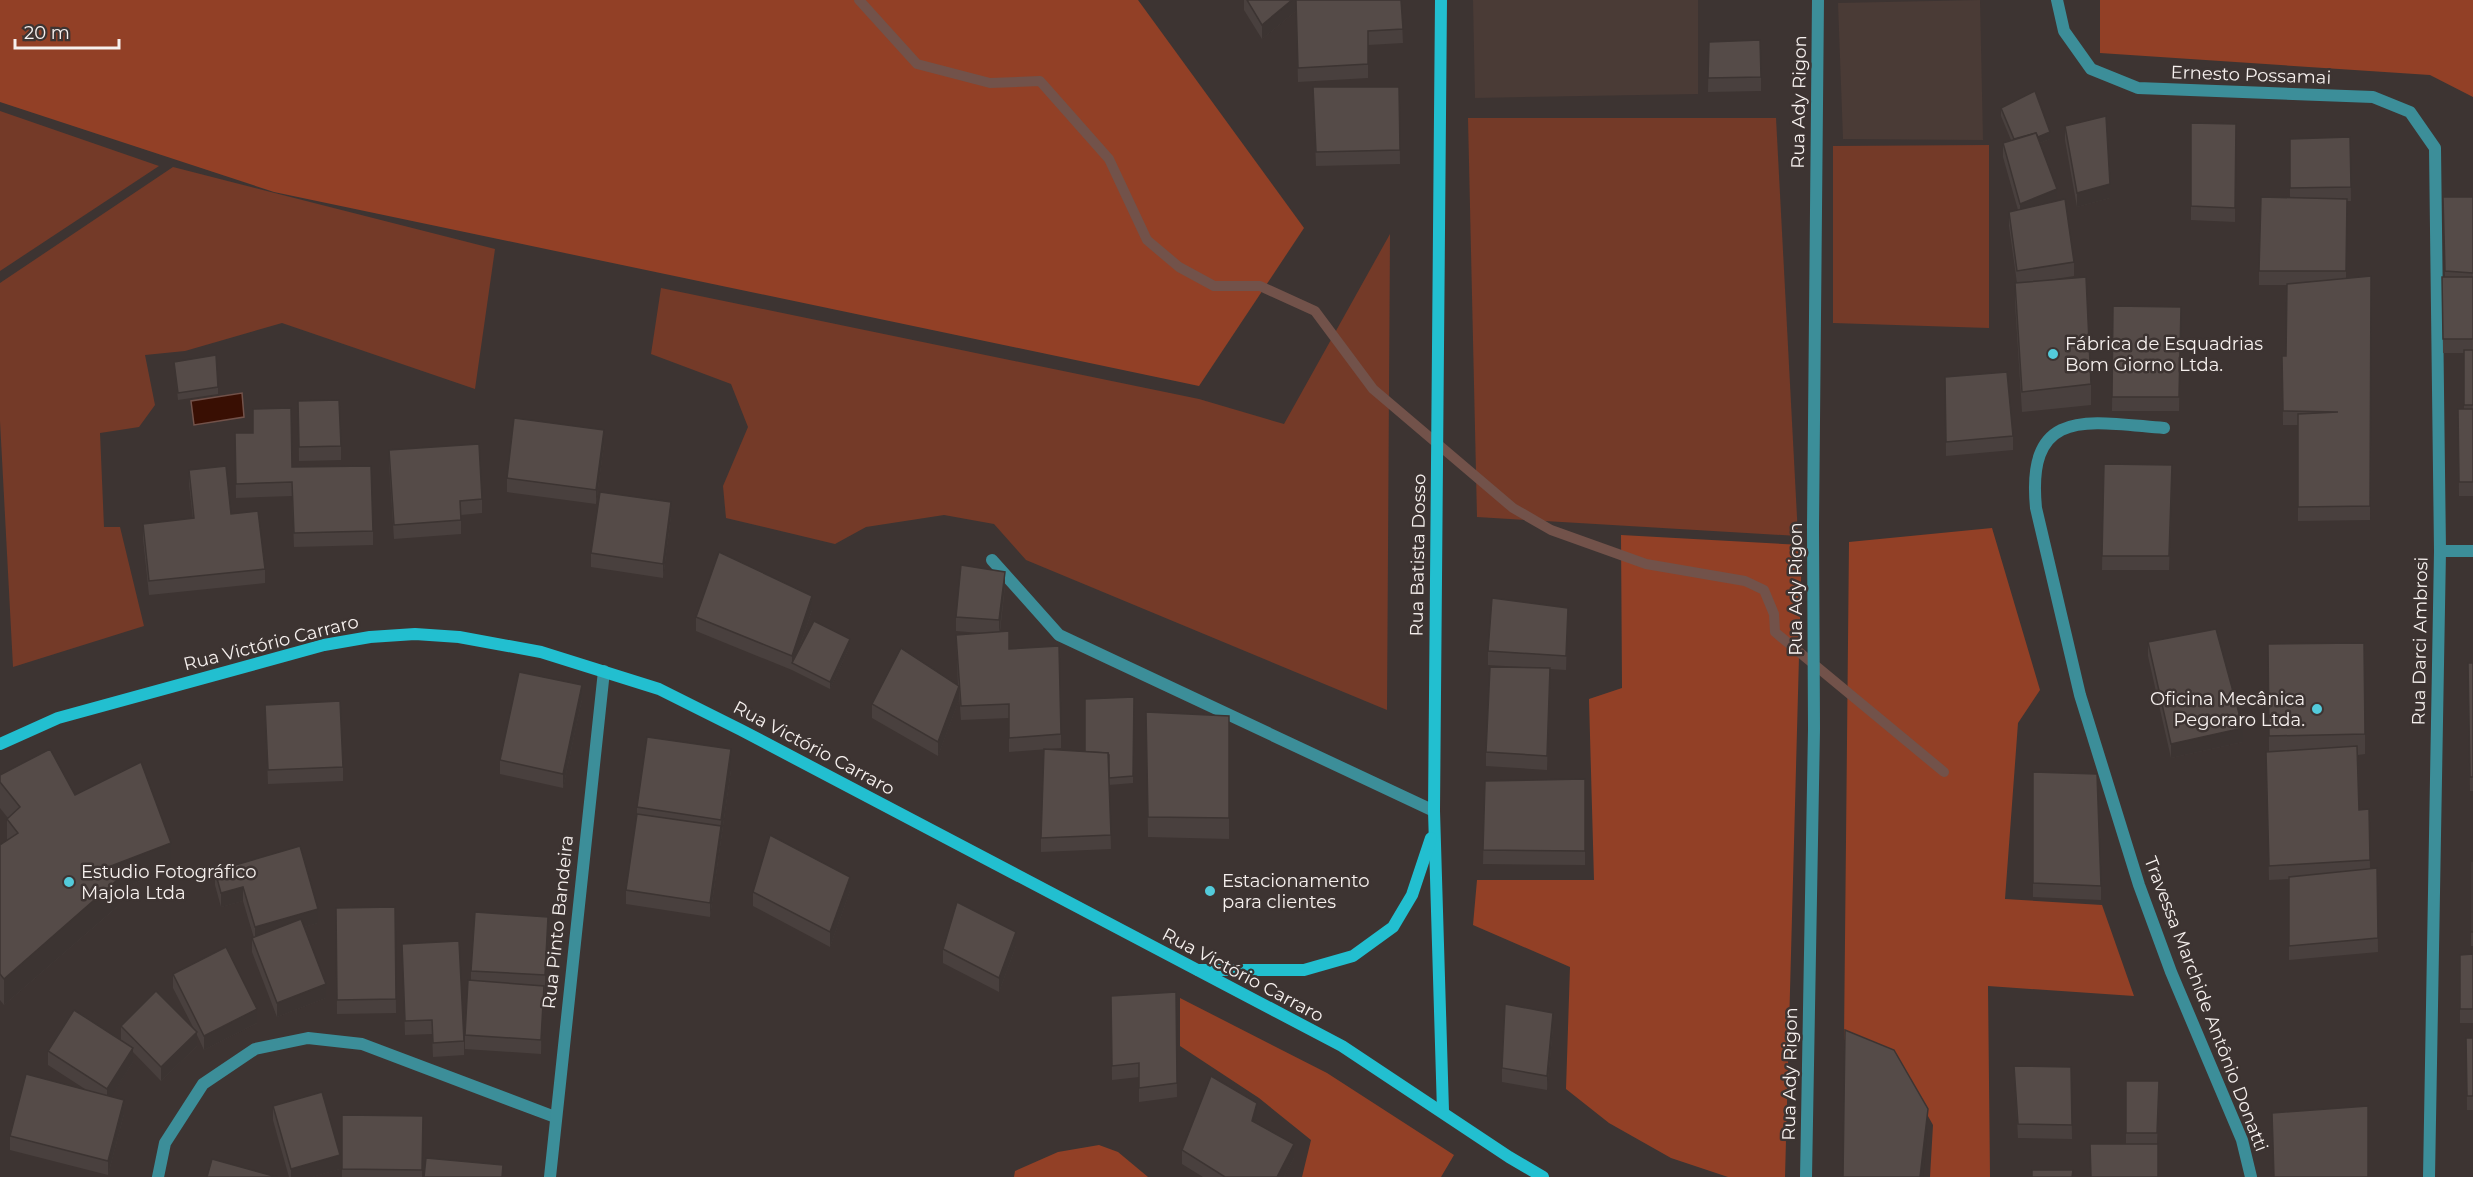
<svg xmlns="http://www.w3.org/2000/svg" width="2473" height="1177" viewBox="0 0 2473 1177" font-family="Montserrat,sans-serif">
<rect width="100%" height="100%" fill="#3d3432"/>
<!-- built -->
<g fill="#4a3b36">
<polygon points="1473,0 1698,0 1698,94 1475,98"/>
<polygon points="1980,0 1983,140 1843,139 1838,3"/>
</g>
<!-- green -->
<g fill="#743a28">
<polygon points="0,111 159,166 0,271"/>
<polygon points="1468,118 1776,118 1798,536 1477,517"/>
<polygon points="1989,145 1989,328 1833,323 1833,146"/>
<polygon points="173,167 495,249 475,389 282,323 185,351 145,355 155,405 139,427 100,433 104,527 120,527 144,626 13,667 0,421 0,283"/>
<polygon points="1390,234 1387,710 1026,560 994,524 944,515 866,527 835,544 726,518 723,486 748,427 731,384 651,354 661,288 1199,399 1284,424"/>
</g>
<!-- forest -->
<g fill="#924026">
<polygon points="0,0 1138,0 1304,228 1199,386 274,192 0,102"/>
<polygon points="2100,0 2473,0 2473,97 2430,75 2100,53"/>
<polygon points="1992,528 2040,690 2018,723 2005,899 2102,905 2134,996 1988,986 1990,1177 1930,1177 1933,1125 1914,1091 1897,1064 1844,1040 1849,542"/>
<polygon points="1621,535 1802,545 1785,1177 1728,1177 1671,1158 1609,1123 1566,1089 1570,967 1473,925 1477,880 1594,880 1589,699 1622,688"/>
<polygon points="1180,998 1327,1073 1454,1155 1441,1177 1302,1177 1311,1140 1259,1098 1180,1046"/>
<polygon points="1099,1145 1118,1152 1148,1177 1014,1177 1015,1171 1058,1152"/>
</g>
<!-- water -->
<polygon fill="#390f03" stroke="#72524a" stroke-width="1.5" points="242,393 244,417 194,425 191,401"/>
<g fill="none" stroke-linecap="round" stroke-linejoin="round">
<!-- stream -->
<polyline stroke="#72524a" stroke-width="10" points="859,0 917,64 990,83 1040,81 1109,159 1147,240 1179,267 1214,286 1260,286 1315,311 1373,389 1513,508 1551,530 1646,564 1745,581 1764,590 1774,614 1775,632 1944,772"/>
<!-- street -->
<g stroke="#3c8e99" stroke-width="12">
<polyline points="2057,0 2064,31 2091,69 2138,88 2373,97 2410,112 2435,148 2440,551 2429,1177"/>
<path d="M2164 428C2089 422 2026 405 2036 508L2080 695 2139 885 2171 972 2242 1140 2251 1177"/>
<polyline points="2440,551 2473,551"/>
<polyline points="992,560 1059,635 1434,811"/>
<polyline points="158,1177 165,1143 203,1084 255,1049 308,1038 362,1044 555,1117"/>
<polyline points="550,1177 604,671"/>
<polyline points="1806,1177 1814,729 1813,527 1818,0"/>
</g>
<!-- secondary -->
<g stroke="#22bfd0" stroke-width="12">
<polyline points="1441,0 1434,811 1443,1111"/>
<polyline points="0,744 58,718 324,645 370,637 415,634 459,637 541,652 659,689 741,730 1342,1046 1509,1157 1543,1177"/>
<polyline points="1198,970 1304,970 1353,956 1393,927 1412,895 1431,838"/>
</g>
</g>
<!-- wall -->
<g fill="#49403e">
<polygon points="1244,0 1401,0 1403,43 1368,45 1368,78 1298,82 1296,11 1262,39 1244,10"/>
<polygon points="1709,42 1761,77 1761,91 1708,92"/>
<polygon points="1313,87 1399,87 1400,164 1316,166"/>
<polygon points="2001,108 2050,139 2040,143 2074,262 2074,276 2048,280 2091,384 2091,405 2022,412 2015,303 2015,283 2017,283 2009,226 2009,212 2018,210 2003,157 2003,143 2011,140 2001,116"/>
<polygon points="2191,123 2236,124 2235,222 2191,220"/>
<polygon points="2065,126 2110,198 2077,207 2065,140"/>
<polygon points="2350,137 2351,201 2347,201 2346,278 2371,276 2370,520 2298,521 2298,425 2283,425 2282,356 2286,356 2287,285 2259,285 2259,271 2290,198 2290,139"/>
<polygon points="2473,197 2473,496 2459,496 2458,409 2464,409 2464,353 2443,353 2442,277 2445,277 2443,211"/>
<polygon points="2113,306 2181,307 2179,411 2112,411"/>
<polygon points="174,362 218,387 218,394 178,400"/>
<polygon points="1945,377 2013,436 2013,450 1946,456"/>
<polygon points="298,401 341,446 341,460 299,461"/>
<polygon points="235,433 292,467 373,531 373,545 294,547 292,496 236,498"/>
<polygon points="604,444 596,504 507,492 507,478"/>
<polygon points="389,450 482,499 482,513 461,515 461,534 394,539 389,464"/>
<polygon points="2104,464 2172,480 2169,570 2102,570"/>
<polygon points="189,470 231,514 265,569 265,583 149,595 143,538 143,524 193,519 189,484"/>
<polygon points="671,516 663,578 591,567 591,553"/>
<polygon points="1005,586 1000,631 1009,649 1061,734 1061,748 1009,752 1009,718 961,720 959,693 959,700 938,756 872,718 872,704 958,685 956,635 980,633 956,631 956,617"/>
<polygon points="1568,608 1566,670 1550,669 1547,770 1486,766 1486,752 1522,667 1488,665 1488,651"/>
<polygon points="812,610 799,649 850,646 830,689 792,670 696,631 696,617"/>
<polygon points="2148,642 2243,742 2171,758 2148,656"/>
<polygon points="2268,644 2365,734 2365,754 2358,755 2359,810 2369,809 2370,869 2377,868 2378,952 2289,960 2289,879 2269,880 2266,766 2266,752 2269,751"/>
<polygon points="2468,663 2473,663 2473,791 2470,791"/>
<polygon points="1134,697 1133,783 1109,785 1111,849 1041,852 1041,838 1085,752"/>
<polygon points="582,699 563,788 500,774 500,760"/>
<polygon points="265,705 343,767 343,781 268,784"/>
<polygon points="1146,712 1229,716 1229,839 1148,837"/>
<polygon points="731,770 710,917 626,904 626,890 637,814 637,807"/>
<polygon points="2033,772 2101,886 2101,900 2033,897"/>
<polygon points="0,775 75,795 171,869 117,890 117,907 4,1005 0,1000 0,845 7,840 7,819 8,818 0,808"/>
<polygon points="1585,779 1585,865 1483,864 1485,781"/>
<rect x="2471" y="861" width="2" height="85"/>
<polygon points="215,871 318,923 304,927 326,998 277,1017 252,952 252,938 254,938 243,901 221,907 215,885"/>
<polygon points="850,891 830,947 753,906 753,892"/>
<polygon points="395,907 396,1013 337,1014 336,908"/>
<polygon points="548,931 541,1054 465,1049 465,1035 471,980 471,971"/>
<polygon points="402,944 464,1041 464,1055 433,1057 432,1034 405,1035"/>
<polygon points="1016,946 999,992 943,963 943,949"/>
<polygon points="2473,954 2473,1023 2460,1023 2460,955"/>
<polygon points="173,974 257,1023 204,1050 197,1035 197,1046 161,1081 133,1052 133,1062 111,1096 124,1114 108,1175 10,1150 10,1136 85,1089 48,1065 48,1051 123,1042 121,1040 121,1026 194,1029 173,988"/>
<polygon points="1176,992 1177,1097 1139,1102 1139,1077 1112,1080 1111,996"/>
<polygon points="1553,1027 1547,1090 1502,1082 1502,1068"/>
<polygon points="2466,1038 2473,1038 2473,1110 2467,1110"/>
<polygon points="2014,1066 2071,1067 2072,1139 2018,1138"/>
<polygon points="2126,1081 2159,1095 2157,1144 2158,1177 2091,1177 2090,1144 2126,1144"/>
<polygon points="273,1106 340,1169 312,1177 289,1177 273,1120"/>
<polygon points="342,1115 423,1116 422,1177 342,1177"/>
<polygon points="1257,1117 1255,1123 1294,1158 1284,1177 1203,1177 1182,1164 1182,1150"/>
</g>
<!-- shaded-wall -->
<g fill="#3c3432">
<polygon points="1292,0 1296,0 1296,11 1262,39 1262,25"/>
<polygon points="2050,132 2050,139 2016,152 2016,145"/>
<polygon points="2110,184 2110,198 2077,207 2077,193"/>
<polygon points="2057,189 2057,203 2020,218 2020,204"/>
<polygon points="604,430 604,444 596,504 596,490"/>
<polygon points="671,502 671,516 663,578 663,564"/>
<polygon points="1005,572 1005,586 999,635 999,620"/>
<polygon points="812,596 812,610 794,664 792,663 792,656"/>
<polygon points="850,639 850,646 830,689 830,682"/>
<polygon points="582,685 582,699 563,788 563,774"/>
<polygon points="959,686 959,700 938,756 938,742"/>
<polygon points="2243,728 2243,742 2171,758 2171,744"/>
<polygon points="731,749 731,770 710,917 710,903"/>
<polygon points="171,843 171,869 117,890 117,907 4,1005 4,979 111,866"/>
<polygon points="850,877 850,891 830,947 830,932"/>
<polygon points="243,887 243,901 221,907 221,893"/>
<polygon points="318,909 318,923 255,941 255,927"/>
<polygon points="548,917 548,931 545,989 545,975"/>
<polygon points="1016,932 1016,946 999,992 999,978"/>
<polygon points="326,984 326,998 277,1017 277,1003"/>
<polygon points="544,986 544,1000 541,1054 541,1040"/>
<polygon points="257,1009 257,1023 204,1050 204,1036"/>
<polygon points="1553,1013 1553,1027 1547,1090 1547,1076"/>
<polygon points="197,1032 197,1046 161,1081 161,1067"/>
<polygon points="133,1048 133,1062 107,1103 107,1089"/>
<polygon points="124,1100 124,1114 108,1175 108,1161"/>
<polygon points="1257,1103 1257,1117 1252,1135 1252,1121"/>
<polygon points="1928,1109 1928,1129 1923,1177 1920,1177"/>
<polygon points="1294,1144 1294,1158 1284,1177 1277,1177"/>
<polygon points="340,1155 340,1169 312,1177 291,1177 291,1169"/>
</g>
<!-- building -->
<g fill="#554b48" stroke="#3c3432" stroke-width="1.5">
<polygon points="1247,0 1292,0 1262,25"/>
<polygon points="1296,0 1401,0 1403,29 1368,31 1368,64 1298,68"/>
<polygon points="1760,40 1761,77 1708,78 1709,42"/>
<polygon points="1313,87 1399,87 1400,150 1316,152"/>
<polygon points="2035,91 2050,132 2038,137 2036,133 2014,139 2001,108"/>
<polygon points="2106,116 2110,184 2077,193 2065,126"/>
<polygon points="2191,123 2236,124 2235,208 2191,206"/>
<polygon points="2036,133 2057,189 2020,204 2003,143"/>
<polygon points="2350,137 2351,187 2290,188 2290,139"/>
<polygon points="2261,197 2347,199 2346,271 2259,271"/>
<polygon points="2443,197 2473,197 2473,273 2445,271"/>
<polygon points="2065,199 2074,262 2017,271 2009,212"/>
<polygon points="2371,276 2370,506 2298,507 2298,414 2338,412 2283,411 2282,356 2286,356 2287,284"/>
<polygon points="2086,277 2091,384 2022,392 2015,283"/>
<polygon points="2442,277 2473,277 2473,339 2443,339"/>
<polygon points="2113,306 2181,307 2179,397 2112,397"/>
<rect x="2464" y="350" width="9" height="55"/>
<polygon points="216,355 218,387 178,393 174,362"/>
<polygon points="2007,372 2013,436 1946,442 1945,377"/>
<polygon points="339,400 341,446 299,447 298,401"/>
<polygon points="291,408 292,467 371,466 373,531 294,533 292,482 236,484 235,433 253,433 253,409"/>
<polygon points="2458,409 2473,409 2473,482 2459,482"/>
<polygon points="514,418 604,430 596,490 507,478"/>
<polygon points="479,444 482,499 460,501 461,520 394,525 389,450"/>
<polygon points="2104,464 2172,465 2169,556 2102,556"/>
<polygon points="226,466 231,514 258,511 265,569 149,581 143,524 194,518 189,470"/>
<polygon points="600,492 671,502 663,564 591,553"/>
<polygon points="719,552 812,596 792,656 696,617"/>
<polygon points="961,565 1005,572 999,620 956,617"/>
<polygon points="1492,598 1568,608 1566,656 1488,651"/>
<polygon points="814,621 850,639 830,682 792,663"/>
<polygon points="2216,629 2243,728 2171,744 2148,642"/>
<polygon points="1009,631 1009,649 1059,646 1061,734 1009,738 1009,704 961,706 956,635"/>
<polygon points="2364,643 2365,734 2269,736 2268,644"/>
<polygon points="901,648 959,686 938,742 872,704"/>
<polygon points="2468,663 2473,663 2473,777 2470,777"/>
<polygon points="1490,667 1550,668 1547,756 1486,752"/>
<polygon points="519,672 582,685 563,774 500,760"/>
<polygon points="1134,697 1133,776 1109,778 1109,755 1108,755 1108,753 1085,752 1085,699"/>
<polygon points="340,701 343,767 268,770 265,705"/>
<polygon points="1146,712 1229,716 1229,818 1148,817"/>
<polygon points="647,737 731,749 721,820 637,807"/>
<polygon points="2357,746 2359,810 2369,809 2370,860 2269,866 2266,752"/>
<polygon points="50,749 75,795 141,762 171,843 111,866 117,880 4,979 0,974 0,845 18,833 7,819 20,807 0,782 0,775"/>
<polygon points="1044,749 1108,753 1111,835 1041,838"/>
<polygon points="2033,772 2097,774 2101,886 2033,883"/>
<polygon points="1585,779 1585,851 1483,850 1485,781"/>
<polygon points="637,814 721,826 710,903 626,890"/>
<polygon points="770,835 850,877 830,932 753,892"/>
<polygon points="300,846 318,909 255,927 243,887 221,893 215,871"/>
<rect x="2471" y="861" width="2" height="71"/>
<polygon points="2377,868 2378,938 2289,946 2289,877"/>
<polygon points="957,902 1016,932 999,978 943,949"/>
<polygon points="395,907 396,999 337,1000 336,908"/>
<polygon points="475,912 548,917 545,975 471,971"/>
<polygon points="301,919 326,984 277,1003 252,938"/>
<polygon points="459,941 464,1041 433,1043 432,1020 405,1021 402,944"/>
<polygon points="226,947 257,1009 204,1036 173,974"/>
<polygon points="2473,954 2473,1009 2460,1009 2460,955"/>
<polygon points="468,980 544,986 541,1040 465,1035"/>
<polygon points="156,991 197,1032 161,1067 121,1026"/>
<polygon points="1176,992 1177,1083 1139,1088 1139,1063 1112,1066 1111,996"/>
<polygon points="1505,1004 1553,1013 1547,1076 1502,1068"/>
<polygon points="74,1010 133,1048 107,1089 48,1051"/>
<polygon points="1845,1030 1894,1050 1928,1109 1920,1177 1843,1177"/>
<polygon points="2466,1038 2473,1038 2473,1096 2467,1096"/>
<polygon points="2014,1066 2071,1067 2072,1125 2018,1124"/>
<polygon points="26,1074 124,1100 108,1161 10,1136"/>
<polygon points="1211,1076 1257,1103 1252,1121 1294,1144 1277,1177 1225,1177 1182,1150"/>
<polygon points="2126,1081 2159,1081 2157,1133 2126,1133"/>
<polygon points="322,1092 340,1155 291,1169 273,1106"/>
<polygon points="2368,1106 2368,1177 2274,1177 2272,1113"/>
<polygon points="342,1115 423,1116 422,1170 342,1169"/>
<polygon points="2090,1144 2158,1144 2158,1177 2091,1177"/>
<polygon points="426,1158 503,1165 502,1177 424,1177"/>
<polygon points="212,1159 277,1177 207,1177"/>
<polygon points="2032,1170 2073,1170 2072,1177 2032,1177"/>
</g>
<!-- markers -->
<g fill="#53cbdb" stroke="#3d3432" stroke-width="2">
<circle cx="2053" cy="354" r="6"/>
<circle cx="2317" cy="709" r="6"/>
<circle cx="69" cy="882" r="6"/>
<circle cx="1210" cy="891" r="6"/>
</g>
<g text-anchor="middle" stroke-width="5" stroke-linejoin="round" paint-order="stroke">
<!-- street labels -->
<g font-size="18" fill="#f6f0ee" stroke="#3d3432">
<text transform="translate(2251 75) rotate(2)" y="6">Ernesto Possamai</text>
<text transform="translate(1799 102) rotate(-89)" y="6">Rua Ady Rigon</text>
<text transform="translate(1418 555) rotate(-89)" y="6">Rua Batista Dosso</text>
<text transform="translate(1796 589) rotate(-90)" y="6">Rua Ady Rigon</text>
<text transform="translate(2420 641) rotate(-89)" y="6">Rua Darci Ambrosi</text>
<text transform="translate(271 643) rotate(-14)" y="6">Rua Victório Carraro</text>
<text transform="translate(814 748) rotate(28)" y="6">Rua Victório Carraro</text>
<text transform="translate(558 922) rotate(-84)" y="6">Rua Pinto Bandeira</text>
<text transform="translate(1243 975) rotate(28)" y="6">Rua Victório Carraro</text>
<text transform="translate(2206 1004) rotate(69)" y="6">Travessa Marchide Antônio Donatti</text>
<text transform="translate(1790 1074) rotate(-89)" y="6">Rua Ady Rigon</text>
</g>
<!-- poi labels -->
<g font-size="18" fill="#f6f0ee" stroke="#3d3432" text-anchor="start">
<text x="2065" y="350">Fábrica de Esquadrias<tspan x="2065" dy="21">Bom Giorno Ltda.</tspan></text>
<text x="2305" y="705" text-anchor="end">Oficina Mecânica<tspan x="2305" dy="21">Pegoraro Ltda.</tspan></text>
<text x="81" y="878">Estudio Fotográfico<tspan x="81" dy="21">Majola Ltda</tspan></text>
<text x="1222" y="887">Estacionamento<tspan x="1222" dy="21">para clientes</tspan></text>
</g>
</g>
<!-- scale -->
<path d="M15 39v9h104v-9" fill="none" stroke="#f6f0ee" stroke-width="3"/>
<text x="24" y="39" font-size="18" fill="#f6f0ee" stroke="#3d3432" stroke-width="4.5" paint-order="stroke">20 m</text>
</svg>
